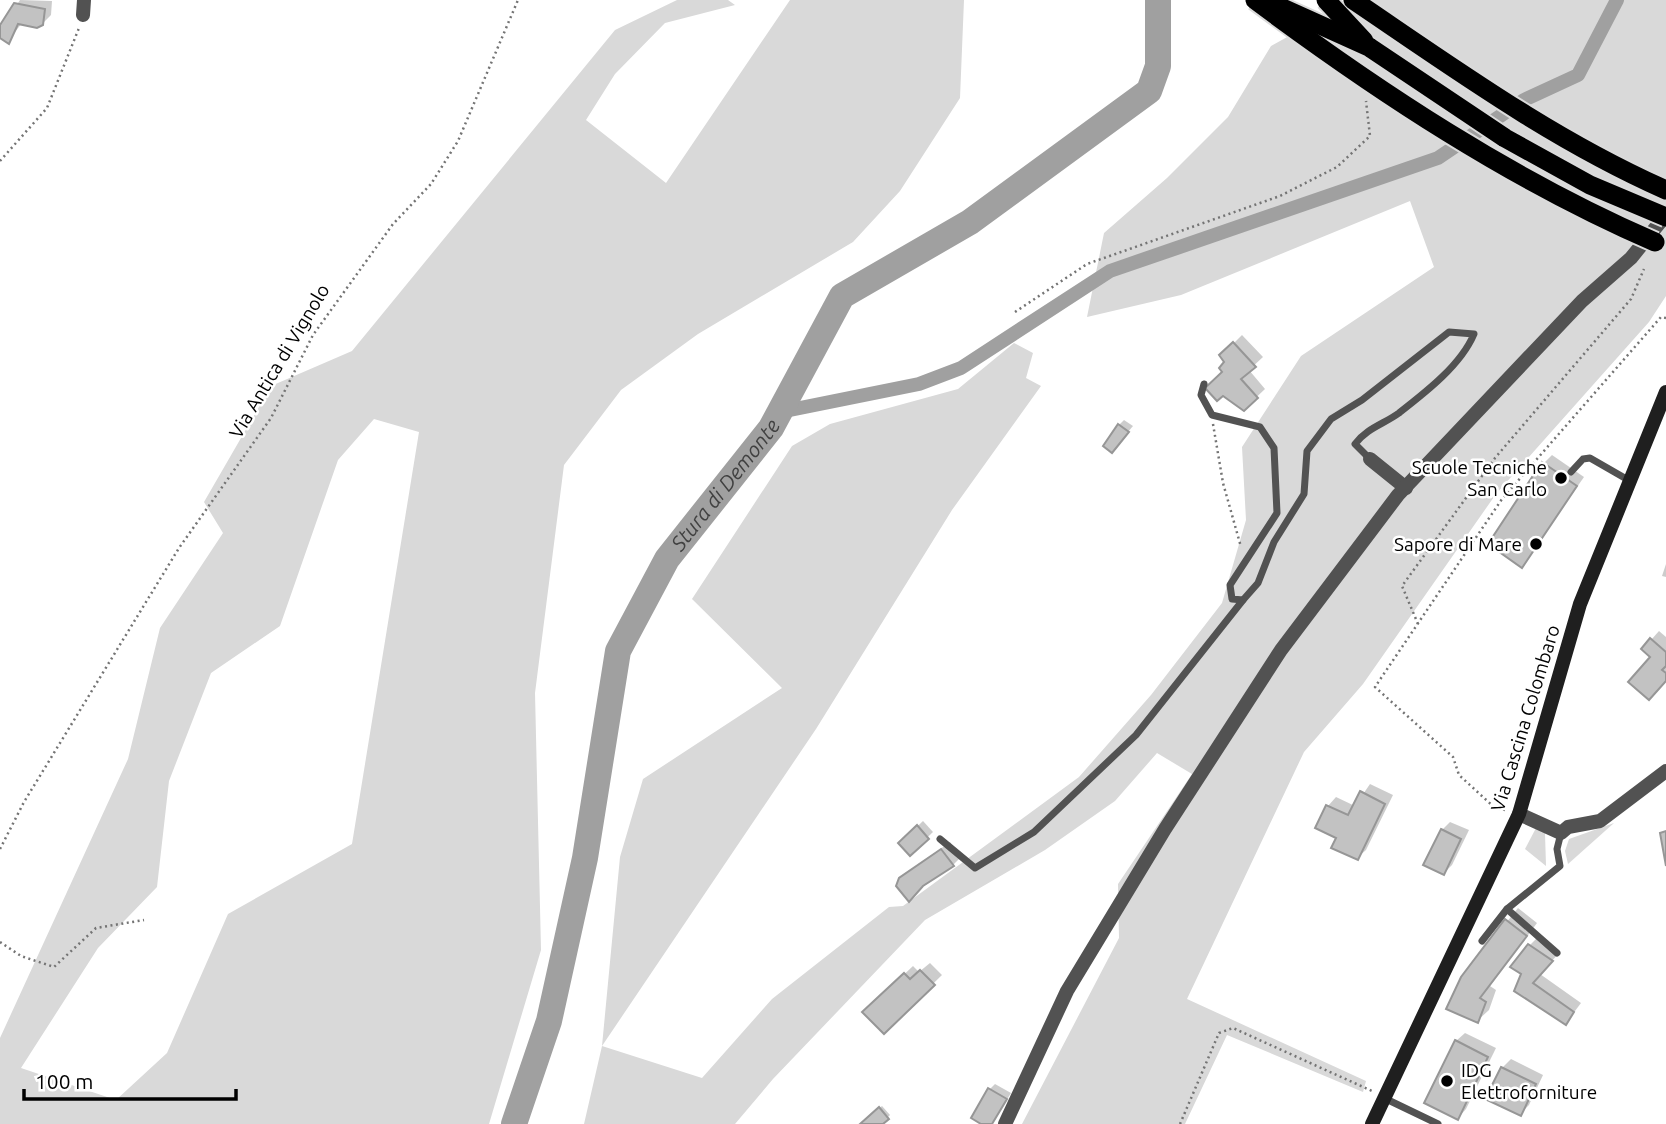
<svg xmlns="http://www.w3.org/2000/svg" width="1666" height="1124" viewBox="0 0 1666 1124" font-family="Ubuntu,sans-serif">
<rect width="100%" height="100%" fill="#fff"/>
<!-- green -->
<g fill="#d9d9d9" fill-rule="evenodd">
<path d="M677 0H728L735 5 665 23 615 74 586 120 666 183 790 0H964L960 98 900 191 853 242 698 334 621 390 564 465 535 693 541 950 489 1124H0V1038L128 759 160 628 223 533 204 502 271 386 352 351 615 30ZM374 419 419 432 352 844 228 914 167 1053 116 1100 21 1068 98 948 157 887 169 781 211 673 280 626 338 460Z"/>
<polygon points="1354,0 1666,0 1666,296 1649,322 1496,494 1363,684 1304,752 1187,999 1366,1081 1363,1092 1227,1035 1185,1124 1022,1124 1119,938 1118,884 1192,774 1157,753 1115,801 1045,850 925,920 773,1079 735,1124 584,1124 602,1046 620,857 643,779 782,688 692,599 792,446 830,424 958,389 1014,343 1033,353 1026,378 1041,386 952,510 816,729 602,1046 702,1078 772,999 889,907 903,906 1079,777 1151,695 1222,603 1246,520 1242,447 1301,356 1434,267 1410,201 1181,295 1087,317 1104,233 1167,178 1228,117 1271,46"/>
<polygon points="1614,823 1568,864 1565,851 1569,839"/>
<polygon points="1536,828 1545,833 1546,866 1525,849"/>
</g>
<!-- shadow -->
<g fill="#0003">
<polygon points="20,0 52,1 51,15 42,24 22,23 8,41 0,36 0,30"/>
<polygon points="1242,335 1263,357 1249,370 1265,389 1244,409 1224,372 1227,362 1221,356"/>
<polygon points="1124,420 1133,426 1117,445 1119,425"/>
<polygon points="1552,455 1584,477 1522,566 1544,463"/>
<polygon points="1666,564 1666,577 1662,576"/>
<polygon points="1659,631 1666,637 1666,680 1653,657 1651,640"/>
<polygon points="1370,784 1393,795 1366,850 1357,858 1338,837 1328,806 1336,797 1355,806"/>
<polygon points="923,821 933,832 910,854 900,843"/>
<polygon points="1450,822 1469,830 1452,865 1444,873 1442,830"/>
<polygon points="950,842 961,857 953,865 900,878"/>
<polygon points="1518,908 1537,923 1490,986 1496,990 1489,1010 1477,1021 1462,978"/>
<polygon points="1538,937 1560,952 1540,974 1581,1003 1566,1023 1523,974 1530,945"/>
<polygon points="930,963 942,975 884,1032 873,1004 913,966 919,972"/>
<polygon points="1465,1033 1496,1048 1466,1109 1458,1118 1456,1041"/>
<polygon points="1511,1059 1543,1075 1529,1105 1520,1114 1502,1068"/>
<polygon points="995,1084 1011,1093 994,1121 985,1124 990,1089"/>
<polygon points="882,1106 890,1115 881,1124 862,1124"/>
</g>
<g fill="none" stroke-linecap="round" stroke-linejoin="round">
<!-- canal -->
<polyline stroke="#a0a0a0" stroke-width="14" points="780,412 919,384 961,368 1110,271 1438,158 1524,100 1578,75 1617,0"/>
<!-- river -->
<path stroke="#a0a0a0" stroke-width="26" id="s1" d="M514 1124 549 1021 585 858 618 651 667 559 771 428 842 296 970 222 1149 91 1158 66V0"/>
</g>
<!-- building -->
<g fill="#c2c2c2" stroke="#969696" stroke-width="2">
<polygon points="14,3 45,9 43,25 37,28 18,24 9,44 0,38 0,25"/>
<polygon points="1233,342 1256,367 1241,379 1258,398 1244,411 1223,396 1217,401 1205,388 1222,372 1219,368 1224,362 1219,355"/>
<polygon points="1118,424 1129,432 1112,453 1103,446"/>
<polygon points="1542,462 1577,486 1522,568 1488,544"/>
<polygon points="1650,638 1666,652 1666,666 1662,670 1666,673 1666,681 1649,700 1628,682 1650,657 1641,649"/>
<polygon points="1360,791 1385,804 1358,860 1331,848 1336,838 1315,828 1326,805 1348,815"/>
<polygon points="917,825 929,839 910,856 898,843"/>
<polygon points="1441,829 1461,839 1444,875 1423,865"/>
<polygon points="1666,831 1666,866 1660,833"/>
<polygon points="941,849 954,866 923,886 909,902 896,886 899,878"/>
<polygon points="1505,919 1527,936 1480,998 1486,1002 1478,1023 1446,1009 1461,977"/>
<polygon points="1528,944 1553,961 1533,983 1574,1012 1566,1025 1514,991 1521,974 1510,967"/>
<polygon points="920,970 935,985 884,1034 862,1012 904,973 910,979"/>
<polygon points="1455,1040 1488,1057 1458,1120 1424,1103"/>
<polygon points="1501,1067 1536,1084 1521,1116 1485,1099"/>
<polygon points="988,1088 1007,1099 992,1124 981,1124 971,1118"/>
<polygon points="879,1107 889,1119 883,1124 860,1124"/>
</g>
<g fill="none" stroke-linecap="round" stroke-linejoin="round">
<defs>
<polyline id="trunk" points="1369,47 1505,138"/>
</defs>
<!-- trunk casing -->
<use href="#trunk" stroke="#dbdbdb" stroke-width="23"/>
<!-- path -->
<g stroke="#747474" stroke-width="2.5" stroke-dasharray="2 3.5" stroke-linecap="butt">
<polyline points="0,161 47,108 79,28"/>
<polyline points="1015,312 1087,264 1280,196 1337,167 1370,136 1366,101"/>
<polyline points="1213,424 1223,483 1241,547"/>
<polyline points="1418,624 1402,586 1495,458 1631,299 1644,269"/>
<polyline points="1505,810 1495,808 1459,775 1453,757 1375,687 1502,499 1661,317 1666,318"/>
<polyline points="0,849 24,802 179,548 271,418 313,335 393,224 431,184 458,141 518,0"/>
<polyline points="0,942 21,956 54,967 96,928 144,920"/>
<polyline points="1180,1124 1219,1033 1233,1028 1372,1091"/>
</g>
<!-- service -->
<g stroke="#525252" stroke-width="7">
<path d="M1204 384 1201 395 1212 415 1260 427 1274 448 1277 513 1230 585 1232 599 1243 600 1258 583 1274 542 1304 494 1307 451 1331 419 1362 400 1449 332 1474 334C1461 365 1426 392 1399 413 1384 424 1367 428 1355 444L1370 459"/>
<polyline points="1571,472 1583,459 1590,458 1630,481"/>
<polyline points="940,839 975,868 1034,832 1136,735 1243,600"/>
<polyline points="1482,941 1507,909"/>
<polyline points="1557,953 1507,909 1560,866 1557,849 1561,833"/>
<polyline points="1384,1098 1438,1124"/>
</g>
<!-- minor -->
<g stroke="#525252" stroke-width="14">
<polyline points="83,15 84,0"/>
<polyline points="1370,459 1406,488"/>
<polyline points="1519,814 1561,833 1568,827 1600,821 1666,771"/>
<polyline points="1005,1124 1067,991 1165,829 1281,650 1398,495 1582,301 1631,258 1666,215"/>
</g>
<!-- secondary -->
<polyline stroke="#1f1f1f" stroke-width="14" points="1372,1124 1519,814 1580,604 1666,392"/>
<!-- trunk -->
<use href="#trunk" stroke="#000" stroke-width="19"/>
<defs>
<g id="trunk-bridge">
<path d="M1255 0C1380 93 1512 180 1655 242"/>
<polyline points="1326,0 1364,41"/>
<path d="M1353 0C1455 69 1553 140 1666 190"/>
<polyline points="1278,6 1369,47"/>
<polyline points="1505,138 1590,185 1666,217"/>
</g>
</defs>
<!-- trunk-bridge casing -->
<use href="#trunk-bridge" stroke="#dbdbdb" stroke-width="23" stroke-linecap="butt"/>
<!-- trunk-bridge -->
<use href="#trunk-bridge" stroke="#000" stroke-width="19"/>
</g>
<!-- markers -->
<g fill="#000" stroke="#fff" stroke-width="2.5">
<circle cx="1561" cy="478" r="7"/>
<circle cx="1536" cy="544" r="7"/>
<circle cx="1447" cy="1081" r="7"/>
</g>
<g text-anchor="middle" stroke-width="5" stroke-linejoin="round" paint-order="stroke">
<!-- street labels -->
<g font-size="19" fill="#000" stroke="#fff">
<text transform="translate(279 361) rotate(-59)" y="7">Via Antica di Vignolo</text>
<text transform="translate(1525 718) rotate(-73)" y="7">Via Cascina Colombaro</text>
</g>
<!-- poi labels -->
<g font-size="19" fill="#000" stroke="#fff" text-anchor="end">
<text x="1547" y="474">Scuole Tecniche<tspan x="1547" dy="22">San Carlo</tspan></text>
<text x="1522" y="551">Sapore di Mare</text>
<text x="1461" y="1077" text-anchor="start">IDG<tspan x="1461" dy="22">Elettroforniture</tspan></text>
</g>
<!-- water labels -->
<g font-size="21" font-style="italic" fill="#414141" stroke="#fff">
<text dy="7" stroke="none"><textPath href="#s1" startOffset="684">Stura di Demonte</textPath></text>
</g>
</g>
<!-- scale -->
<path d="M24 1089v10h212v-10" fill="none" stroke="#000000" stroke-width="3.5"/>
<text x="35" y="1089" font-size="21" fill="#000000" stroke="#ffffff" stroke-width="5" paint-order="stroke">100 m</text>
</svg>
